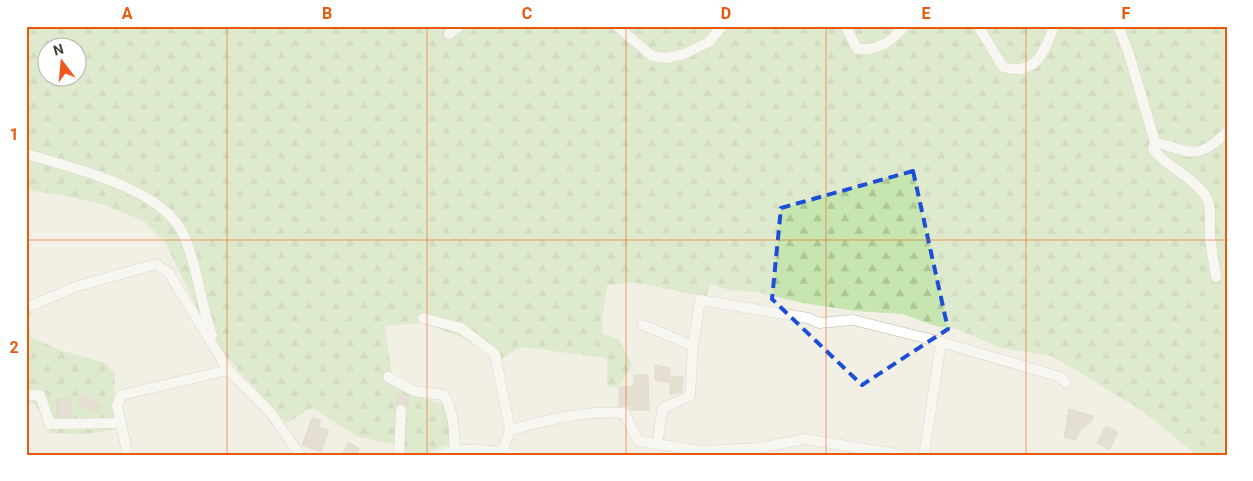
<svg xmlns="http://www.w3.org/2000/svg" width="1253" height="481" viewBox="0 0 1253 481" font-family="Roboto,sans-serif">
<defs>
<pattern id="forest-firs" width="22" height="20" patternUnits="userSpaceOnUse" patternTransform="scale(1.25)"><rect width="22" height="20" fill="#c6e5af"/><path d="M5 1l3.5 6h-7zM16 11l3.5 6h-7z" fill="#abc697"/></pattern>
</defs>
<rect width="100%" height="100%" fill="#f2efe5"/>
<!-- forest -->
<g fill="url(#forest-firs)" fill-rule="evenodd">
<path d="M26 26H1227V455H1197L1141 410 1052 356 1001 348 957 329 936 326 902 314 856 311 803 303 757 292 729 290 710 284 706 297 633 282 607 285 602 320 603 334 619 339 632 365 619 387 607 386V358L521 347 498 361 462 337 421 323 385 326 392 374 406 393 442 404 451 422 449 444 424 455H400L395 445 357 436 312 408 286 423 225 355 196 306 165 242 144 221 102 204 61 195 26 190ZM48 48H78V78H48Z"/>
<polygon points="26,306 33,310 27,323 31,337 60,350 105,363 115,373 113,430 83,434 51,433 35,404 26,400"/>
</g>
<!-- building -->
<g fill="#d3ccbb" stroke="#cdc5ae">
<polygon points="655,365 670,368 669,383 655,380"/>
<polygon points="634,375 648,375 649,410 630,410 629,406 619,406 619,387 634,386"/>
<polygon points="671,376 683,377 682,392 670,394"/>
<polygon points="397,392 408,396 408,409 404,404 397,405"/>
<polygon points="81,394 101,405 97,414 78,403"/>
<polygon points="71,398 71,416 57,417 56,399"/>
<polygon points="1069,409 1093,416 1092,421 1081,429 1076,440 1064,437"/>
<polygon points="312,418 321,420 319,427 329,431 321,452 302,445"/>
<polygon points="1106,426 1118,432 1109,450 1097,443"/>
<polygon points="348,442 359,448 357,455 342,455"/>
</g>
<g fill="none" stroke-linecap="round" stroke-linejoin="round">
<defs>
<g id="minor">
<polyline points="617,26 652,56 666,58 684,54 709,42 722,26"/>
<path d="M846 26 857 49C876 51 892 42 904 26"/>
<path d="M978 26 1003 67C1035 77 1045 52 1054 26"/>
<path d="M1118 26 1128 51 1155 142C1192 152 1197 161 1227 132"/>
<polyline points="449,34 459,26"/>
<path d="M1155 142 1153 149C1166 166 1186 174 1200 189 1214 203 1209 218 1210 235 1211 249 1214 263 1216 277"/>
<path d="M26 154C73 168 164 188 184 236 198 268 200 302 212 335"/>
<polyline points="26,308 75,287 156,264 169,273 228,370 270,412 300,455"/>
<polyline points="423,318 461,328 495,354 510,430"/>
<polyline points="643,325 693,346 690,396 663,408 657,444"/>
<polyline points="693,346 700,300 808,318 819,323 853,320 941,342 1060,377 1066,383"/>
<path d="M388 377 414 391 444 395C454 413 454 430 455 450"/>
<polyline points="26,396 40,395 50,424 121,423"/>
<path d="M502 453 510 430C548 420 584 410 624 413L638 441 701 451 758 448 805 439 902 455"/>
<polyline points="128,455 117,405 122,395 228,370"/>
<polyline points="399,455 401,410"/>
<path d="M442 455C467 445 492 451 518 455"/>
<polyline points="924,455 941,342"/>
</g>
</defs>
<!-- minor casing -->
<use href="#minor" stroke="#bdb8a8" stroke-width="11"/>
<!-- minor -->
<use href="#minor" stroke="#fff" stroke-width="10"/>
</g>
<!-- marked area -->
<path d="M0 0H1253V481H0ZM913 171 948 329 862 385 772 299 781 208Z" fill="#f2efe5" fill-opacity=".55" fill-rule="evenodd"/>
<path fill="none" stroke="#1d4ed8" stroke-width="4" stroke-dasharray="10 6" stroke-linejoin="round" d="M913 171 948 329 862 385 772 299 781 208Z"/>
<!-- grid -->
<path fill="none" stroke="#e8590c" stroke-width="1" stroke-opacity="0.55" d="M227 26V455M427 26V455M626 26V455M826 26V455M1026 26V455M26 240H1227"/>
<!-- border -->
<rect width="1253" height="481" fill="none" stroke="#ffffff" stroke-width="55"/>
<!-- north arrow -->
<g transform="translate(62 62) rotate(344)"><circle r="24" fill="#ffffff" stroke="#b4b3ae"/>
<path d="M0-4L9 19L0 12L-9 19Z" fill="#f1561c"/>
<text y="-8" font-size="14" font-weight="bold" text-anchor="middle" fill="#444035">N</text>
</g>
<rect x="28" y="28" width="1198" height="426" fill="none" stroke="#e8590c" stroke-width="2"/>
<g font-size="16" text-anchor="middle" font-weight="bold" fill="#e8590c">
<text x="127" y="19">A</text>
<text x="327" y="19">B</text>
<text x="527" y="19">C</text>
<text x="726" y="19">D</text>
<text x="926" y="19">E</text>
<text x="1126" y="19">F</text>
<text x="14" y="140">1</text>
<text x="14" y="353">2</text>
</g>
</svg>
